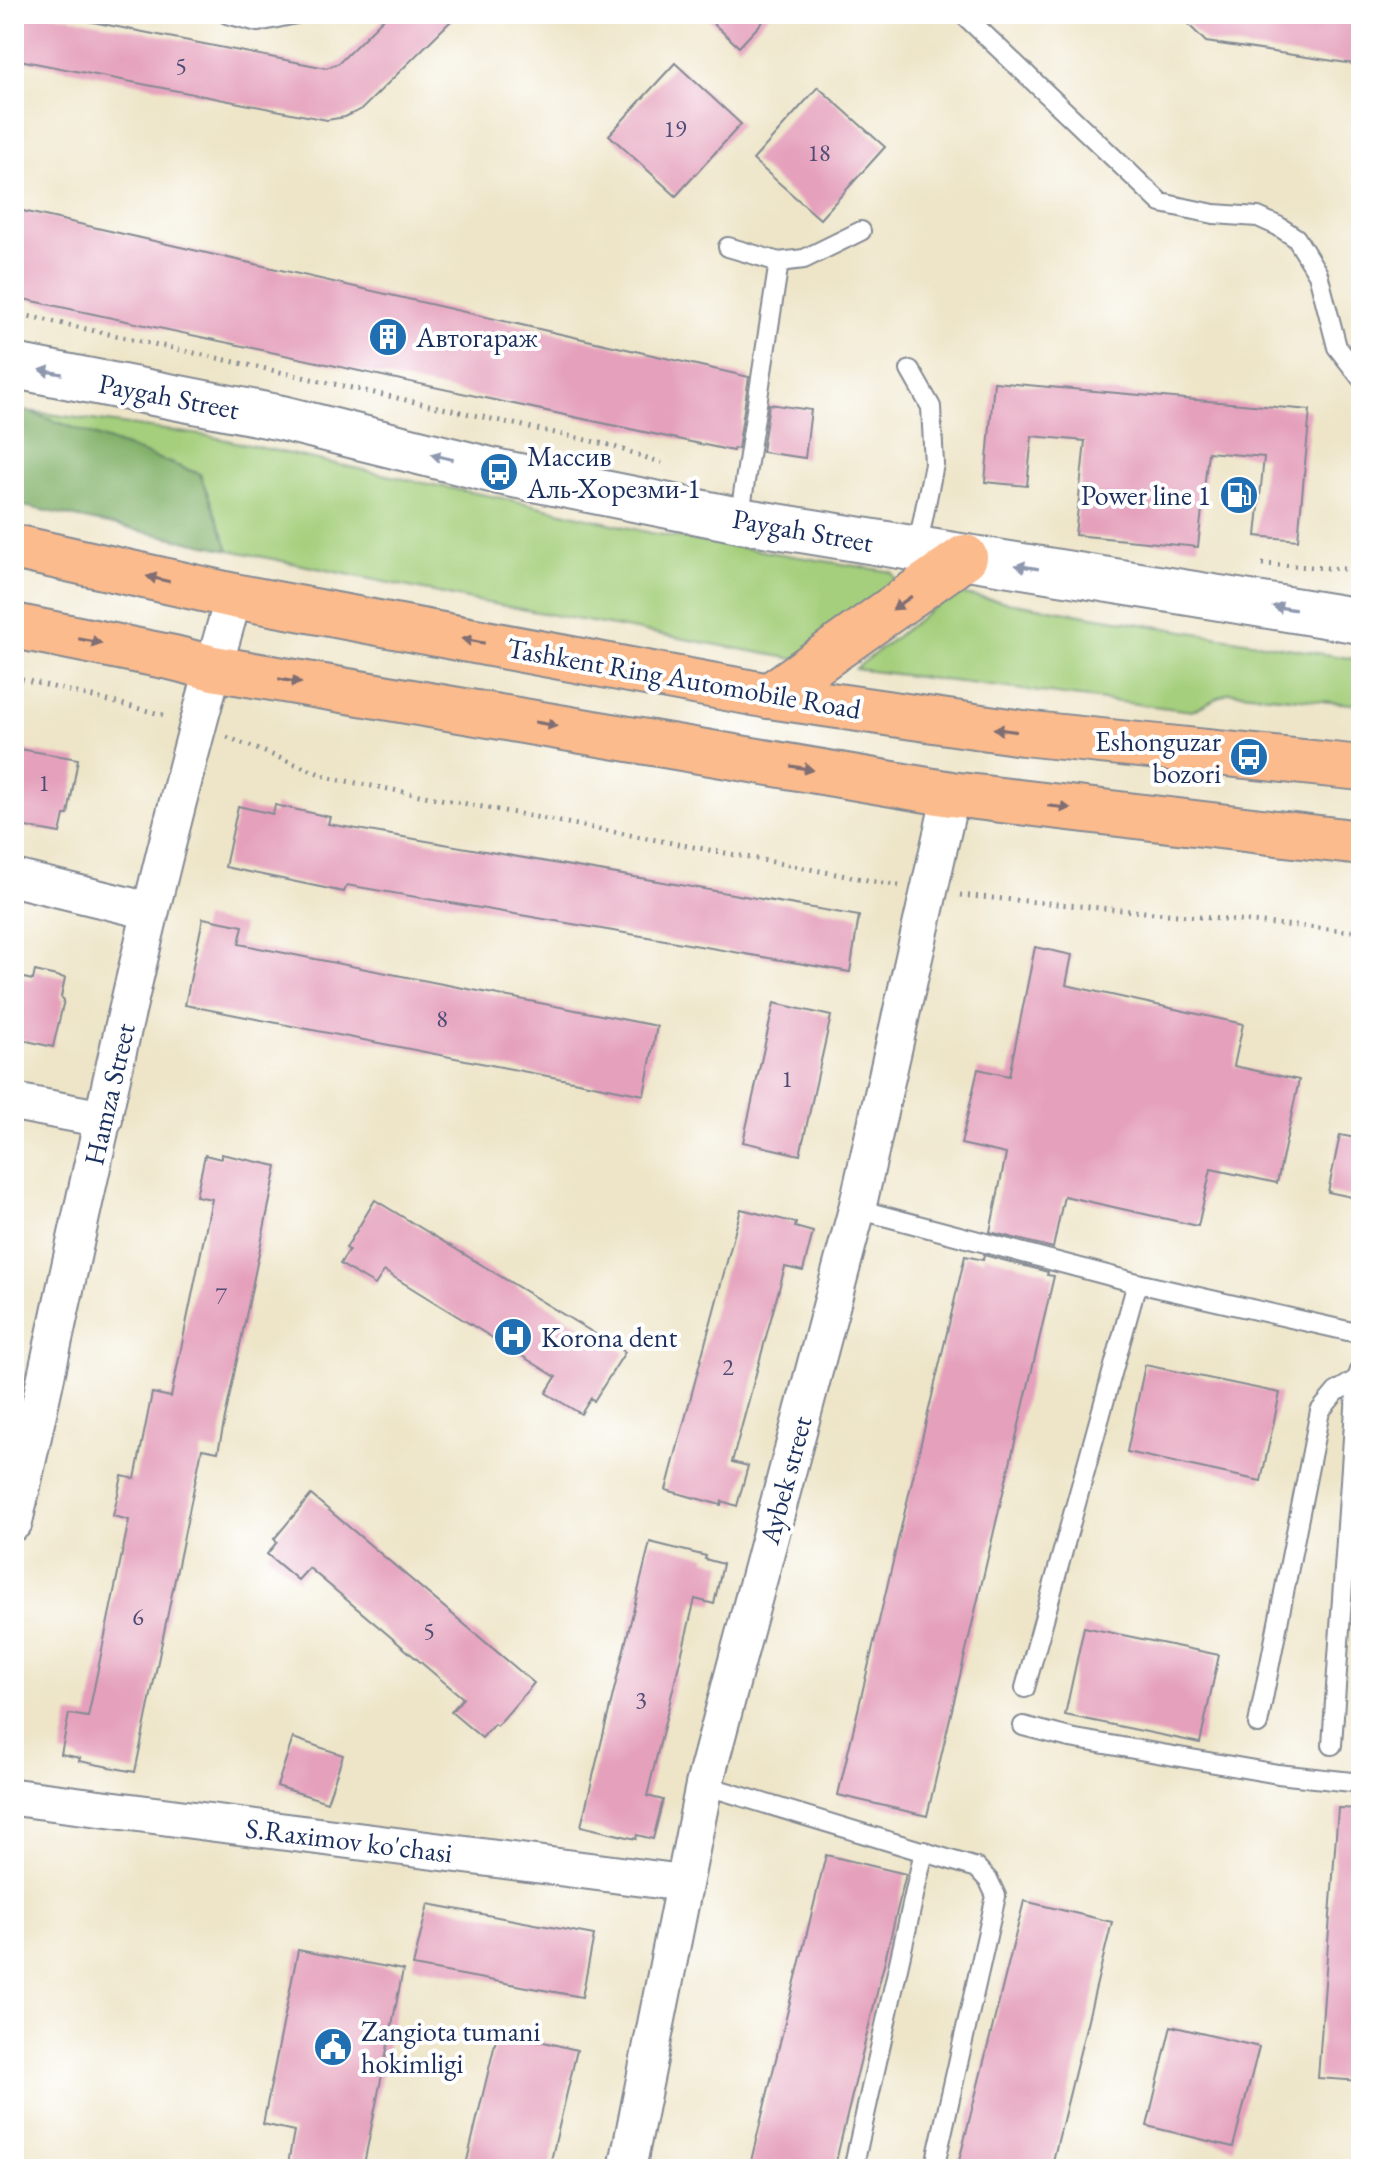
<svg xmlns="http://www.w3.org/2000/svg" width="1375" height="2183" viewBox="0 0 1375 2183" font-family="'EB Garamond',serif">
<rect width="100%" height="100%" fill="#fff"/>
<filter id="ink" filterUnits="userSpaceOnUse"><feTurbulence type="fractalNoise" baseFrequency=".0125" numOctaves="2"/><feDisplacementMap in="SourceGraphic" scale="16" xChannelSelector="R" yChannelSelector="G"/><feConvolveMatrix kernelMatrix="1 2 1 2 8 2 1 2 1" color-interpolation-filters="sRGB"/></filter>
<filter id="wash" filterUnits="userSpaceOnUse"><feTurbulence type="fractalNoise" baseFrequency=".006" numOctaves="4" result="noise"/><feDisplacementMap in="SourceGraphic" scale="32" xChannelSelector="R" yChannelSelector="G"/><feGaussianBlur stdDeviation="1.8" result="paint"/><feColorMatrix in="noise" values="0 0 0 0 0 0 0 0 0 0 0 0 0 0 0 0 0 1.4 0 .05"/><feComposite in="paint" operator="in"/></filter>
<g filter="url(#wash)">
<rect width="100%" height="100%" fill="#eee5c8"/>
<!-- green -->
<g fill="#a5cf7c" stroke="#607f6d" stroke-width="2">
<polygon points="27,411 208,436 423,483 512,500 651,533 892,572 899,587 794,659 477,601 229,550 200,474"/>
<polygon points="952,593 1361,660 1361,705 1229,692 1192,711 855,669"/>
</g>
<!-- forest -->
<polygon fill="#84b26c" stroke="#507065" stroke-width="2" points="14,410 27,411 200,474 229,550 14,504"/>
<g id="blocks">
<!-- building -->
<g fill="#e5a1bc">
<polygon points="14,14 52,14 326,68 339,63 388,14 458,14 362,109 345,117 327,120 14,59"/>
<polygon points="703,14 770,14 739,47"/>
<polygon points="1178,14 1361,14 1361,65 1206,42"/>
<polygon points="675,63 741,124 676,196 609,135"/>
<polygon points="818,87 885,147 820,219 753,160"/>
<polygon points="14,209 749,377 738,449 734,448 733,451 14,297"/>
<polygon points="994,382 1310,410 1298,540 1256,536 1264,457 1208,452 1198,547 1075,535 1085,441 1032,436 1027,486 985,482"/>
<polygon points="769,404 811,410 805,458 762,452"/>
<polygon points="14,748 78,759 68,815 64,815 60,833 20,826 23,808 14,806"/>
<polygon points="275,805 330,817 328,824 859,916 850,972 347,885 344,892 225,867 238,806 273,814"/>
<polygon points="203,918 243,926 239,944 657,1026 644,1095 185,1005"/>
<polygon points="1035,947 1072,955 1066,985 1243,1024 1234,1066 1299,1080 1277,1183 1211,1169 1198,1226 1064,1196 1053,1248 990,1232 1006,1154 961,1144 978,1069 1009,1076"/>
<polygon points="35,971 65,978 61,997 64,1000 53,1047 14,1038 14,976 33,980"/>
<polygon points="774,1003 831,1016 800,1155 743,1142"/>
<polygon points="1340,1135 1361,1139 1361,1199 1328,1192"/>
<polygon points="221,1154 277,1166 218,1452 202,1449 135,1772 79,1761 80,1758 61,1754 69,1714 88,1717 129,1520 113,1516 122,1476 135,1479 152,1393 171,1397 212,1199 196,1196 205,1155 221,1159"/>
<polygon points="375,1200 625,1352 594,1401 591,1398 581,1414 546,1393 556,1377 384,1271 375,1285 340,1264 349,1250 346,1248"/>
<polygon points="741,1209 796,1223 795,1227 813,1232 803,1271 785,1267 732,1462 748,1466 737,1506 722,1501 721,1505 666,1490"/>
<polygon points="984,1255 1048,1272 1047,1275 1054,1276 927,1816 838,1795 965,1256 983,1260"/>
<polygon points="1145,1365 1280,1393 1261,1481 1127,1452"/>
<polygon points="311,1495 534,1683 497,1726 494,1724 482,1738 451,1712 463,1698 309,1568 298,1580 267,1554 277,1542 274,1539"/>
<polygon points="650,1542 706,1556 705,1559 723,1564 714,1604 695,1599 647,1796 663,1800 653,1839 637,1835 636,1839 581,1826"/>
<polygon points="1084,1627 1219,1655 1200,1743 1065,1715"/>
<polygon points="293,1738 343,1755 327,1802 277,1786"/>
<polygon points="1338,1808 1361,1809 1361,2081 1318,2078"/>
<polygon points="826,1855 906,1874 834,2169 749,2169"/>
<polygon points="1024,1901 1112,1922 1051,2169 957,2169"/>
<polygon points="428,1904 594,1935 582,1997 413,1966"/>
<polygon points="298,1950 403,1970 363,2169 287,2169 294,2131 263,2124"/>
<polygon points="1171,2026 1259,2047 1233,2147 1147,2126"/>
<polygon points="498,2031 577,2050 549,2169 465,2169"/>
</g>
</g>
</g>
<g filter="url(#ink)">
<use href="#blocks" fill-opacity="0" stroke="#848a93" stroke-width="2"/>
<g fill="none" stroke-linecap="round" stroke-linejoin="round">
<defs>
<g id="service">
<polyline points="227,14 258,22 296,14"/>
<polyline points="963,14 1161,203 1214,214 1258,217 1278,226 1296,238 1318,274 1337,347 1361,378"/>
<polyline points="728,247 779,262 804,259 861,231"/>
<polyline points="910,370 931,407 934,464 917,549"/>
<polyline points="739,520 779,262"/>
<polyline points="857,1209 1137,1283 1361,1334"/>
<polyline points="1025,1688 1137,1283"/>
<polyline points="1258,1724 1320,1411 1336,1392 1357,1379"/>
<polyline points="1023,1726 1070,1738 1278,1774 1361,1783"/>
<polyline points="1332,1745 1357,1379 1361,1368"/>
<polyline points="704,1785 977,1868 989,1881 996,1896 934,2169"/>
<polyline points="853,2169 924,1851"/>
</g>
<g id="minor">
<polyline points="14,878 150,911"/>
<polyline points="14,1102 104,1119"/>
<path d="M14 1522C83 1212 145 901 234 596"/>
<polyline points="14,1797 683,1883"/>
<polyline points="627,2169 704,1785 857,1209 951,794"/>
</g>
<polyline id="tertiary" points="14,366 282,418 499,472 739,520 1361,621"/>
<g id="trunk">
<polyline points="14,547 234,596 769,696 1023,733 1361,768"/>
<polyline points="14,626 174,658 213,668 951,794 1361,843"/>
<polyline points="769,696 965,557"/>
</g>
</defs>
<!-- service casing -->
<use href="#service" stroke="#848a93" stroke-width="22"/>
<!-- minor casing -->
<use href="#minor" stroke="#848a93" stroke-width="40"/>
<!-- tertiary casing -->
<use href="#tertiary" stroke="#848a93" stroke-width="48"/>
<!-- trunk casing -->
<use href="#trunk" stroke="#848a93" stroke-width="48"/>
<!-- path -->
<g stroke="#848a93" stroke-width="5" stroke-dasharray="2 6" stroke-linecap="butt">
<polyline points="14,313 609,445 662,463"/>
<polyline points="1262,564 1361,570"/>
<polyline points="14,677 168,716"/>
<polyline points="227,737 330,778 899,886"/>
<polyline points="960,895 1361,932"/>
</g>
<!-- service -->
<use href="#service" stroke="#fff" stroke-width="18"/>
<!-- minor -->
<use href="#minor" stroke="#fff" stroke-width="36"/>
<!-- tertiary -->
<use href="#tertiary" stroke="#fff" stroke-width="44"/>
<!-- trunk -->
<use href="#trunk" stroke="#fbbb8c" stroke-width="44"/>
</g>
<!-- one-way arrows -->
<defs><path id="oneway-solid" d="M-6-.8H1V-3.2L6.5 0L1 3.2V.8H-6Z" transform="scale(2)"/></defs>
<g fill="#8d97ae">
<use href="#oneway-solid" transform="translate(51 372) rotate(-170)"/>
<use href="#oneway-solid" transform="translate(442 457) rotate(-166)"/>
<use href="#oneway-solid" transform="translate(1027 567) rotate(-171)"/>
<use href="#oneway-solid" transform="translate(1284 608) rotate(-171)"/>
</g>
<g fill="#806e73">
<use href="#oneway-solid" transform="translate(158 579) rotate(-167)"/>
<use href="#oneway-solid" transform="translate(902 603) rotate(145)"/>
<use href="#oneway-solid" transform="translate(90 641) rotate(11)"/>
<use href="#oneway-solid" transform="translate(473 641) rotate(-169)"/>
<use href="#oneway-solid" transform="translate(290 681) rotate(10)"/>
<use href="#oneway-solid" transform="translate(546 724) rotate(10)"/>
<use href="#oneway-solid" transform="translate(1005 730) rotate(-172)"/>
<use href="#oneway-solid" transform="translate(802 768) rotate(10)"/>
<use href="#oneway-solid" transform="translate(1059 807) rotate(7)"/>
</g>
</g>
<!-- icons -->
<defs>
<symbol id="building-disc" viewBox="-11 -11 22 22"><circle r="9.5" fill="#1f6fb2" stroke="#fff"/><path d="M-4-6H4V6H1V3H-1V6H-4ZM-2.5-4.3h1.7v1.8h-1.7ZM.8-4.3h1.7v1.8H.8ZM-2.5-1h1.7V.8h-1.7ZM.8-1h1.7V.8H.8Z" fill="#fff"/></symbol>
<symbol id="bus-disc" viewBox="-11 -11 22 22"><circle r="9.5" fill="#1f6fb2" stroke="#fff"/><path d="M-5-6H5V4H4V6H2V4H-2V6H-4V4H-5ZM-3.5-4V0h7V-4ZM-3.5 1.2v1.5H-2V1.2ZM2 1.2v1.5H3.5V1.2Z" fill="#fff"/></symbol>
<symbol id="fuel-disc" viewBox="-11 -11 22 22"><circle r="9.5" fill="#1f6fb2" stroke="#fff"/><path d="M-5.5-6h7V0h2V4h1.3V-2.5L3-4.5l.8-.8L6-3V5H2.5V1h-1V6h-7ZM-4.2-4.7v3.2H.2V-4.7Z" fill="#fff"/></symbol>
<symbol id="hospital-disc" viewBox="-11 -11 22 22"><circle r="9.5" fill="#1f6fb2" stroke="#fff"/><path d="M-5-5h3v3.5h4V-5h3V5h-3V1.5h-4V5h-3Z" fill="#fff"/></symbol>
<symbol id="civic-disc" viewBox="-11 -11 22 22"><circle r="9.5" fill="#1f6fb2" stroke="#fff"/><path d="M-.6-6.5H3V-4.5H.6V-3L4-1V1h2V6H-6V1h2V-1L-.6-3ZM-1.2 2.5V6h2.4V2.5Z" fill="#fff"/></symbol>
</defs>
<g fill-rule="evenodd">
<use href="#building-disc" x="366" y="315" width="44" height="44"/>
<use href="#bus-disc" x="477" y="450" width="44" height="44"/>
<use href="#fuel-disc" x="1217" y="473" width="44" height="44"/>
<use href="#bus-disc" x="1227" y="735" width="44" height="44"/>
<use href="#hospital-disc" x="491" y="1315" width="44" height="44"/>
<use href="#civic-disc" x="311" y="2025" width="44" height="44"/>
</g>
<g text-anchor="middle" stroke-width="8" stroke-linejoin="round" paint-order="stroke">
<!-- number labels -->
<g font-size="24" fill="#4e4c76">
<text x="181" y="74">5</text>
<text x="675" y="137">19</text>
<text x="819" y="161">18</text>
<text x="44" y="791">1</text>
<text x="442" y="1027">8</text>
<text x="787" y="1087">1</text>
<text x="221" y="1304">7</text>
<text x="728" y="1375">2</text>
<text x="138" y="1625">6</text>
<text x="429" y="1639">5</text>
<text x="641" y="1708">3</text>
</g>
<!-- poi labels -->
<g font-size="28" fill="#1b2f5e" stroke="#fff" text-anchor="start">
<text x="416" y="347">Автогараж</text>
<text x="527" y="466">Массив<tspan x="527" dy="32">Аль-Хорезми-1</tspan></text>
<text x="1211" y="505" text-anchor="end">Power line 1</text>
<text x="1221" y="751" text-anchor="end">Eshonguzar<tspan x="1221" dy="32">bozori</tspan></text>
<text x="541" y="1347">Korona dent</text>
<text x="361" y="2041">Zangiota tumani<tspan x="361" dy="32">hokimligi</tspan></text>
</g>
<!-- street labels -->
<g font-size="28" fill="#1b2f5e" stroke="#fff">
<text transform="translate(169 396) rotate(11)" y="10">Paygah Street</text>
<text transform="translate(803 530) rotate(10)" y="10">Paygah Street</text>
<text transform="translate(684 678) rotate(10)" y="10">Tashkent Ring Automobile Road</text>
<text transform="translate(109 1094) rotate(-77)" y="10">Hamza Street</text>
<text transform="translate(785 1480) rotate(-75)" y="10">Aybek street</text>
<text transform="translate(349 1840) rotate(7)" y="10">S.Raximov ko'chasi</text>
</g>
</g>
<!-- margin -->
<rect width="1375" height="2183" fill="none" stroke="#fff" stroke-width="48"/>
</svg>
